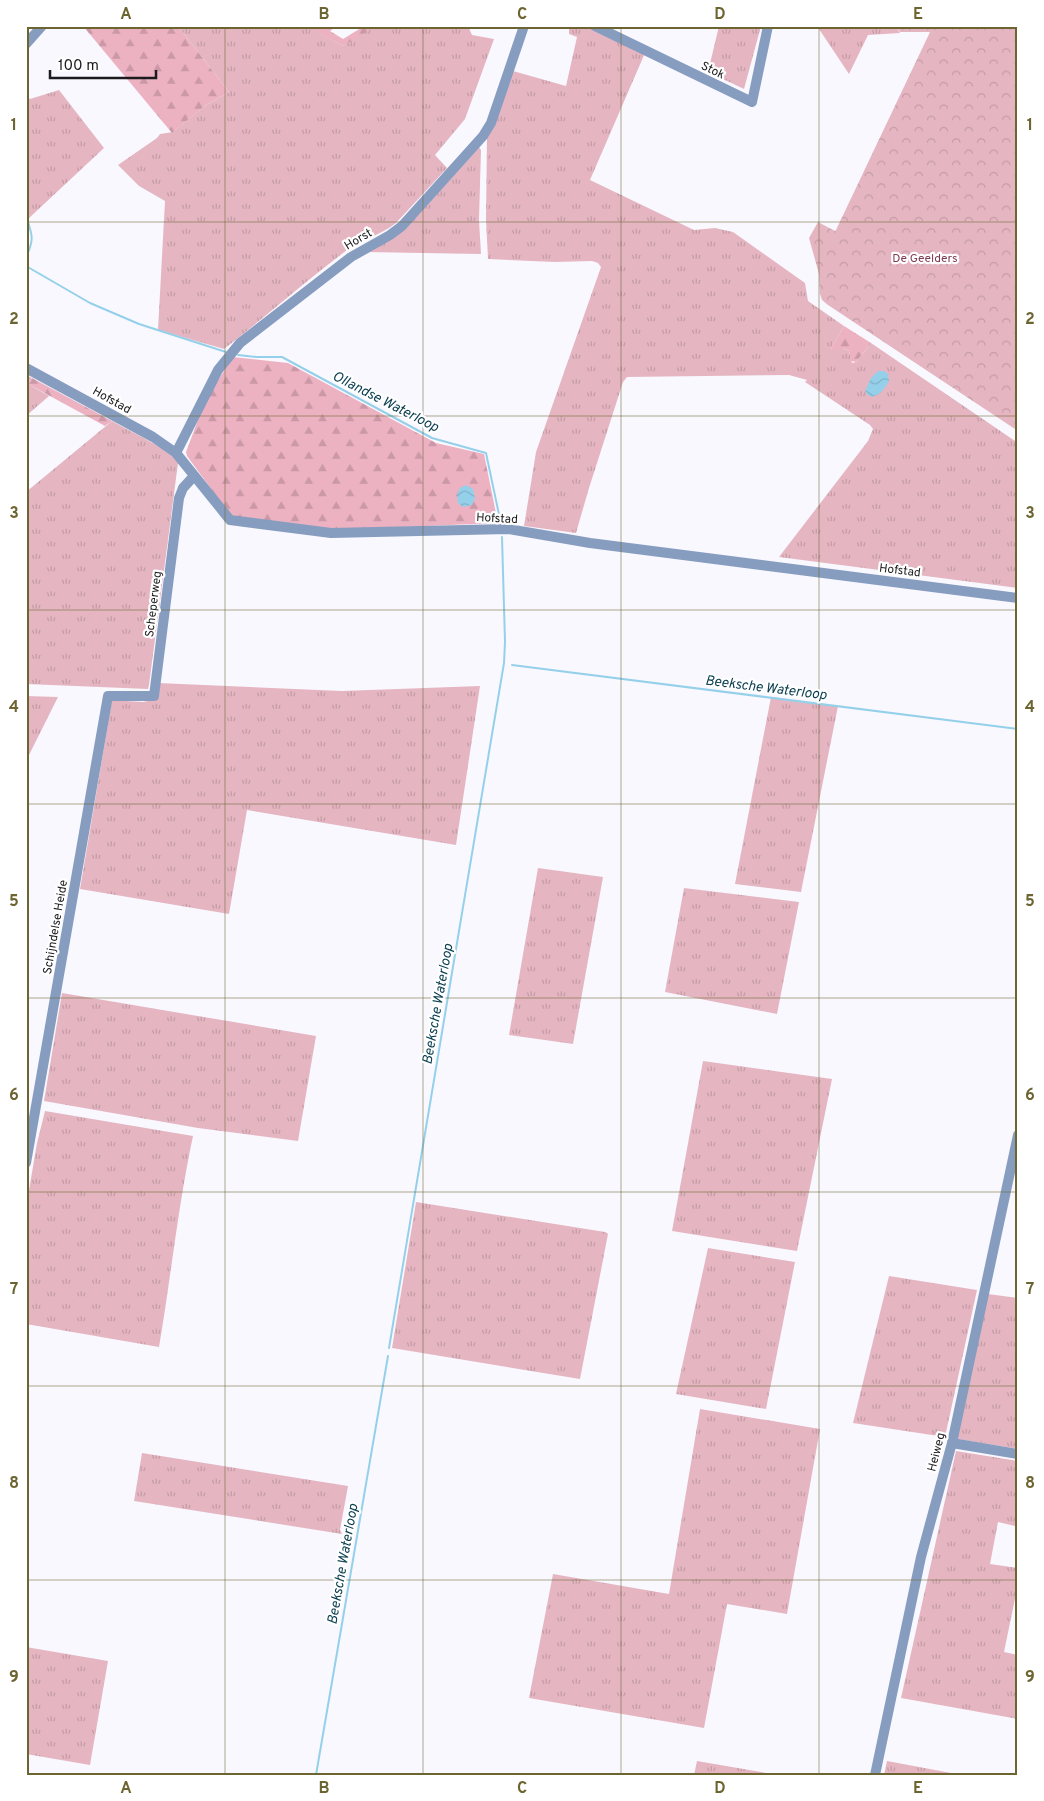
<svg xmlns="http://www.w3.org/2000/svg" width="1044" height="1801" viewBox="0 0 1044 1801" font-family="Overpass,sans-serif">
<defs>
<pattern id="grass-tufts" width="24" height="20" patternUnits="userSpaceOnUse" patternTransform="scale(1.25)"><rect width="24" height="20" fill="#e5b6c2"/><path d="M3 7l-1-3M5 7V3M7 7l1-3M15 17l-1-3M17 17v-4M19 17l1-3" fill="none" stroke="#c49ca6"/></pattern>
<pattern id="forest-firs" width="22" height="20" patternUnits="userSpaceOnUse" patternTransform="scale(1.25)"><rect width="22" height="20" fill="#ecb2c2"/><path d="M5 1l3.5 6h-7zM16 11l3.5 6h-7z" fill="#ca98a6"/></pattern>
<pattern id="park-crowns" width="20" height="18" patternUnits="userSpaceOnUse" patternTransform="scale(1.25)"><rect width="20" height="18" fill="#e5b6c2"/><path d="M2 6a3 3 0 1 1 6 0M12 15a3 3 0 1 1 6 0" fill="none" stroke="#c49ca6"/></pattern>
<pattern id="water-waves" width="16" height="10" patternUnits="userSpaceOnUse" patternTransform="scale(1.25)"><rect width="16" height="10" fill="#95d0ea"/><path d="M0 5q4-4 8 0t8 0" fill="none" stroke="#80b2c8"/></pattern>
</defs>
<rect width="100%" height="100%" fill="#f9f8ff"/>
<!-- grass -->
<g fill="url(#grass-tufts)">
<path d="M178 26H322L316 31 343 46 369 29 367 26H468L472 35 494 39 465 119 435 155 447 168 396 223C380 236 359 240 343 253 302 284 264 318 224 349L158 330 165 201 139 186 118 165 157 138 160 134 173 132 206 105 229 92Z"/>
<polygon points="565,26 587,26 645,53 590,180 694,230 715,228 733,232 805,283 808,301 844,326 831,349 843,348 849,351 852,363 856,362 871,343 1018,443 1018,588 779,557 868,441 873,429 870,425 805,382 807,380 789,375 627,377 623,382 589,488 576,533 524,526 536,452 601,267 598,263 592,261 555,262 488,259 486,220 487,135 513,71 566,86 577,37 569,34 569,28"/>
<polygon points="719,26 761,26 744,89 708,72"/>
<polygon points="817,26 896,26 900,33 868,35 849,74"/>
<polygon points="59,90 104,148 28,219 26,98 28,97 30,99"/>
<polygon points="479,147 481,150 479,220 481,254 365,252 387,240"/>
<polygon points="26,375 32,378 28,384 49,396 26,416"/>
<path d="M112 421C127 430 170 449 178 463L149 685 148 689 26 684V492Z"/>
<polygon points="158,683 342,691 480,686 456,845 247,810 229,914 80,889 112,700 143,702 152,700"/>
<polygon points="26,696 58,697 26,761"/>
<polygon points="771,697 838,706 801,892 735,884"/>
<polygon points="538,868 603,877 573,1044 509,1035"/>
<polygon points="684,888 799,902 777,1014 665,992"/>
<polygon points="62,993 316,1036 298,1141 198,1128 44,1101"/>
<polygon points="703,1061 832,1079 797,1251 672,1231"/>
<path d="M45 1111 193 1136C178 1206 171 1277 159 1347L26 1324V1208L37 1143Z"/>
<polygon points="416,1202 605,1232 608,1234 580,1379 392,1348"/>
<polygon points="708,1248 795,1262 766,1409 676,1394"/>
<polygon points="889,1276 977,1290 945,1437 853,1423"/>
<polygon points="988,1294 1018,1298 1018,1449 957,1439"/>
<polygon points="700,1409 820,1429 787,1614 727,1604 704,1728 529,1698 553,1574 669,1594"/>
<polygon points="956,1451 1018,1461 1018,1513 1015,1526 998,1522 990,1564 1018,1568 1018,1584 1004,1652 1018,1655 1018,1719 901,1698"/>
<polygon points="142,1453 348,1486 340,1530 342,1534 134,1501"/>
<polygon points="26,1647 108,1661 90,1765 26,1754"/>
<polygon points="697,1761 778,1775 694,1775"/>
<polygon points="887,1761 962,1775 884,1775"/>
</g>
<!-- forest -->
<g fill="url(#forest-firs)">
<polygon points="83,26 178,26 229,92 206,105 172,133"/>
<polygon points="322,26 337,26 330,31 343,39 361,28 360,26 367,26 370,30 343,46 315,31"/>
<polygon points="844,326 871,343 856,362 851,361 849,351 843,348 838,350 831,349"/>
<polygon points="233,357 288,363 436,443 484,454 498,523 331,530 231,516 187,456 186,452 206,399"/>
<polygon points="32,378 112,421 105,426 28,384"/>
</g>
<!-- park -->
<polygon fill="url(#park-crowns)" points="896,26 1018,26 1018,431 828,305 822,300 820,294 819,274 809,238 818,222 835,231 836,230 930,32 900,32"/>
<!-- water -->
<g fill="url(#water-waves)">
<path d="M878 371H884L888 374 889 381C885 389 872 405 865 391L871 378Z"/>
<polygon points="466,485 473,489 475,498 472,505 463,507 458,503 457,495 460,488"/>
</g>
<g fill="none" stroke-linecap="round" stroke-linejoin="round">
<!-- stream -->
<g stroke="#95d0ea" stroke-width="2">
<path d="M26 216C32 234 35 239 26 257"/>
<polyline points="26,266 90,303 139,324 226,352"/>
<polyline points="238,355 257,357 282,357 432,438 486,453 501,524"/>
<polyline points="512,665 1018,729"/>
<polyline points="389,1348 504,663 505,642 502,537"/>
<polyline points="316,1775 388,1356"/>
</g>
<!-- minor -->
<g stroke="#879dc0" stroke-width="10">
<polyline points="595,26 752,102 768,26"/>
<polyline points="26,44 42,26"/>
<polyline points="26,368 153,437 176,453 230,520 331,533 508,529 590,543 1018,598"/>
<polyline points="176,453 218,370 240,343 351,257 390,235 402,226 483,136 491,123 524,26"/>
<polyline points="26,1163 108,696 154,696 179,498 183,488 194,476"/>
<polyline points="952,1443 1018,1454"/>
<polyline points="875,1775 921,1557 952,1443 1018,1135"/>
</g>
</g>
<!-- grid -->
<path fill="none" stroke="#6c6531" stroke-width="1" stroke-opacity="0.55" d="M225 26V1775M423 26V1775M621 26V1775M819 26V1775M26 222H1018M26 416H1018M26 610H1018M26 804H1018M26 998H1018M26 1192H1018M26 1386H1018M26 1580H1018"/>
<g text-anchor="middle" stroke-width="4.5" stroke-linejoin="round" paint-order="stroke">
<!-- street labels -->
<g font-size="12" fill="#1b1a1d" stroke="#fff">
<text transform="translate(713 70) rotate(26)" y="4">Stok</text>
<text transform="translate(358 239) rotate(-31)" y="4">Horst</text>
<text transform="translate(112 400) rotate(29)" y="4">Hofstad</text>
<text transform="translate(497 518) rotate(3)" y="4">Hofstad</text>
<text transform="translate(900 570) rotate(7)" y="4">Hofstad</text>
<text transform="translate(153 604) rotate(-83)" y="4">Scheperweg</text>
<text transform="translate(55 927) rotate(-80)" y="4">Schijndelse Heide</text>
<text transform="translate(936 1452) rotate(-76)" y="4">Heiweg</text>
</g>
<!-- park labels -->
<g font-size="12" fill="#803a51" stroke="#fff">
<text x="925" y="262">De Geelders</text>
</g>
<!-- water labels -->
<g font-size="14" font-style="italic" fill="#073c4e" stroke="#fff">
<text transform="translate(386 401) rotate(27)" y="5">Ollandse Waterloop</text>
<text transform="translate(766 687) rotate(7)" y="5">Beeksche Waterloop</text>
<text transform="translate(437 1004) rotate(-80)" y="5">Beeksche Waterloop</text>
<text transform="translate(342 1564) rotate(-80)" y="5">Beeksche Waterloop</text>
</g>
</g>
<!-- border -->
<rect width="1044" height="1801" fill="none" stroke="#ffffff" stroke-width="55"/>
<!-- scale -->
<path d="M50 70v8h106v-8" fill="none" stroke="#1b1a1d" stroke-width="2.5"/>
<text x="58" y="70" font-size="15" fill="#1b1a1d" stroke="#ffffff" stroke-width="4" paint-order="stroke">100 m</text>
<rect x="28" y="28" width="988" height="1746" fill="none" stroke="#6c6531" stroke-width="2"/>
<g font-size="16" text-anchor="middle" font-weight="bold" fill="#6c6531">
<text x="126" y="19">A</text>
<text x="324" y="19">B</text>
<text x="522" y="19">C</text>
<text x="720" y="19">D</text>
<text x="918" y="19">E</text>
<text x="14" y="130">1</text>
<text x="1030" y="130">1</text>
<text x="14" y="324">2</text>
<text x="1030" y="324">2</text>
<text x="14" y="518">3</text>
<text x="1030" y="518">3</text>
<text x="14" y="712">4</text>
<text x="1030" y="712">4</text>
<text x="14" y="906">5</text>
<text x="1030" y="906">5</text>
<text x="14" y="1100">6</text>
<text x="1030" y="1100">6</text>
<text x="14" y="1294">7</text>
<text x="1030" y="1294">7</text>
<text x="14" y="1488">8</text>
<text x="1030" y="1488">8</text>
<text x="14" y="1682">9</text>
<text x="1030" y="1682">9</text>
<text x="126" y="1793">A</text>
<text x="324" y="1793">B</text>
<text x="522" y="1793">C</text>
<text x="720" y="1793">D</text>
<text x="918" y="1793">E</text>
</g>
</svg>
